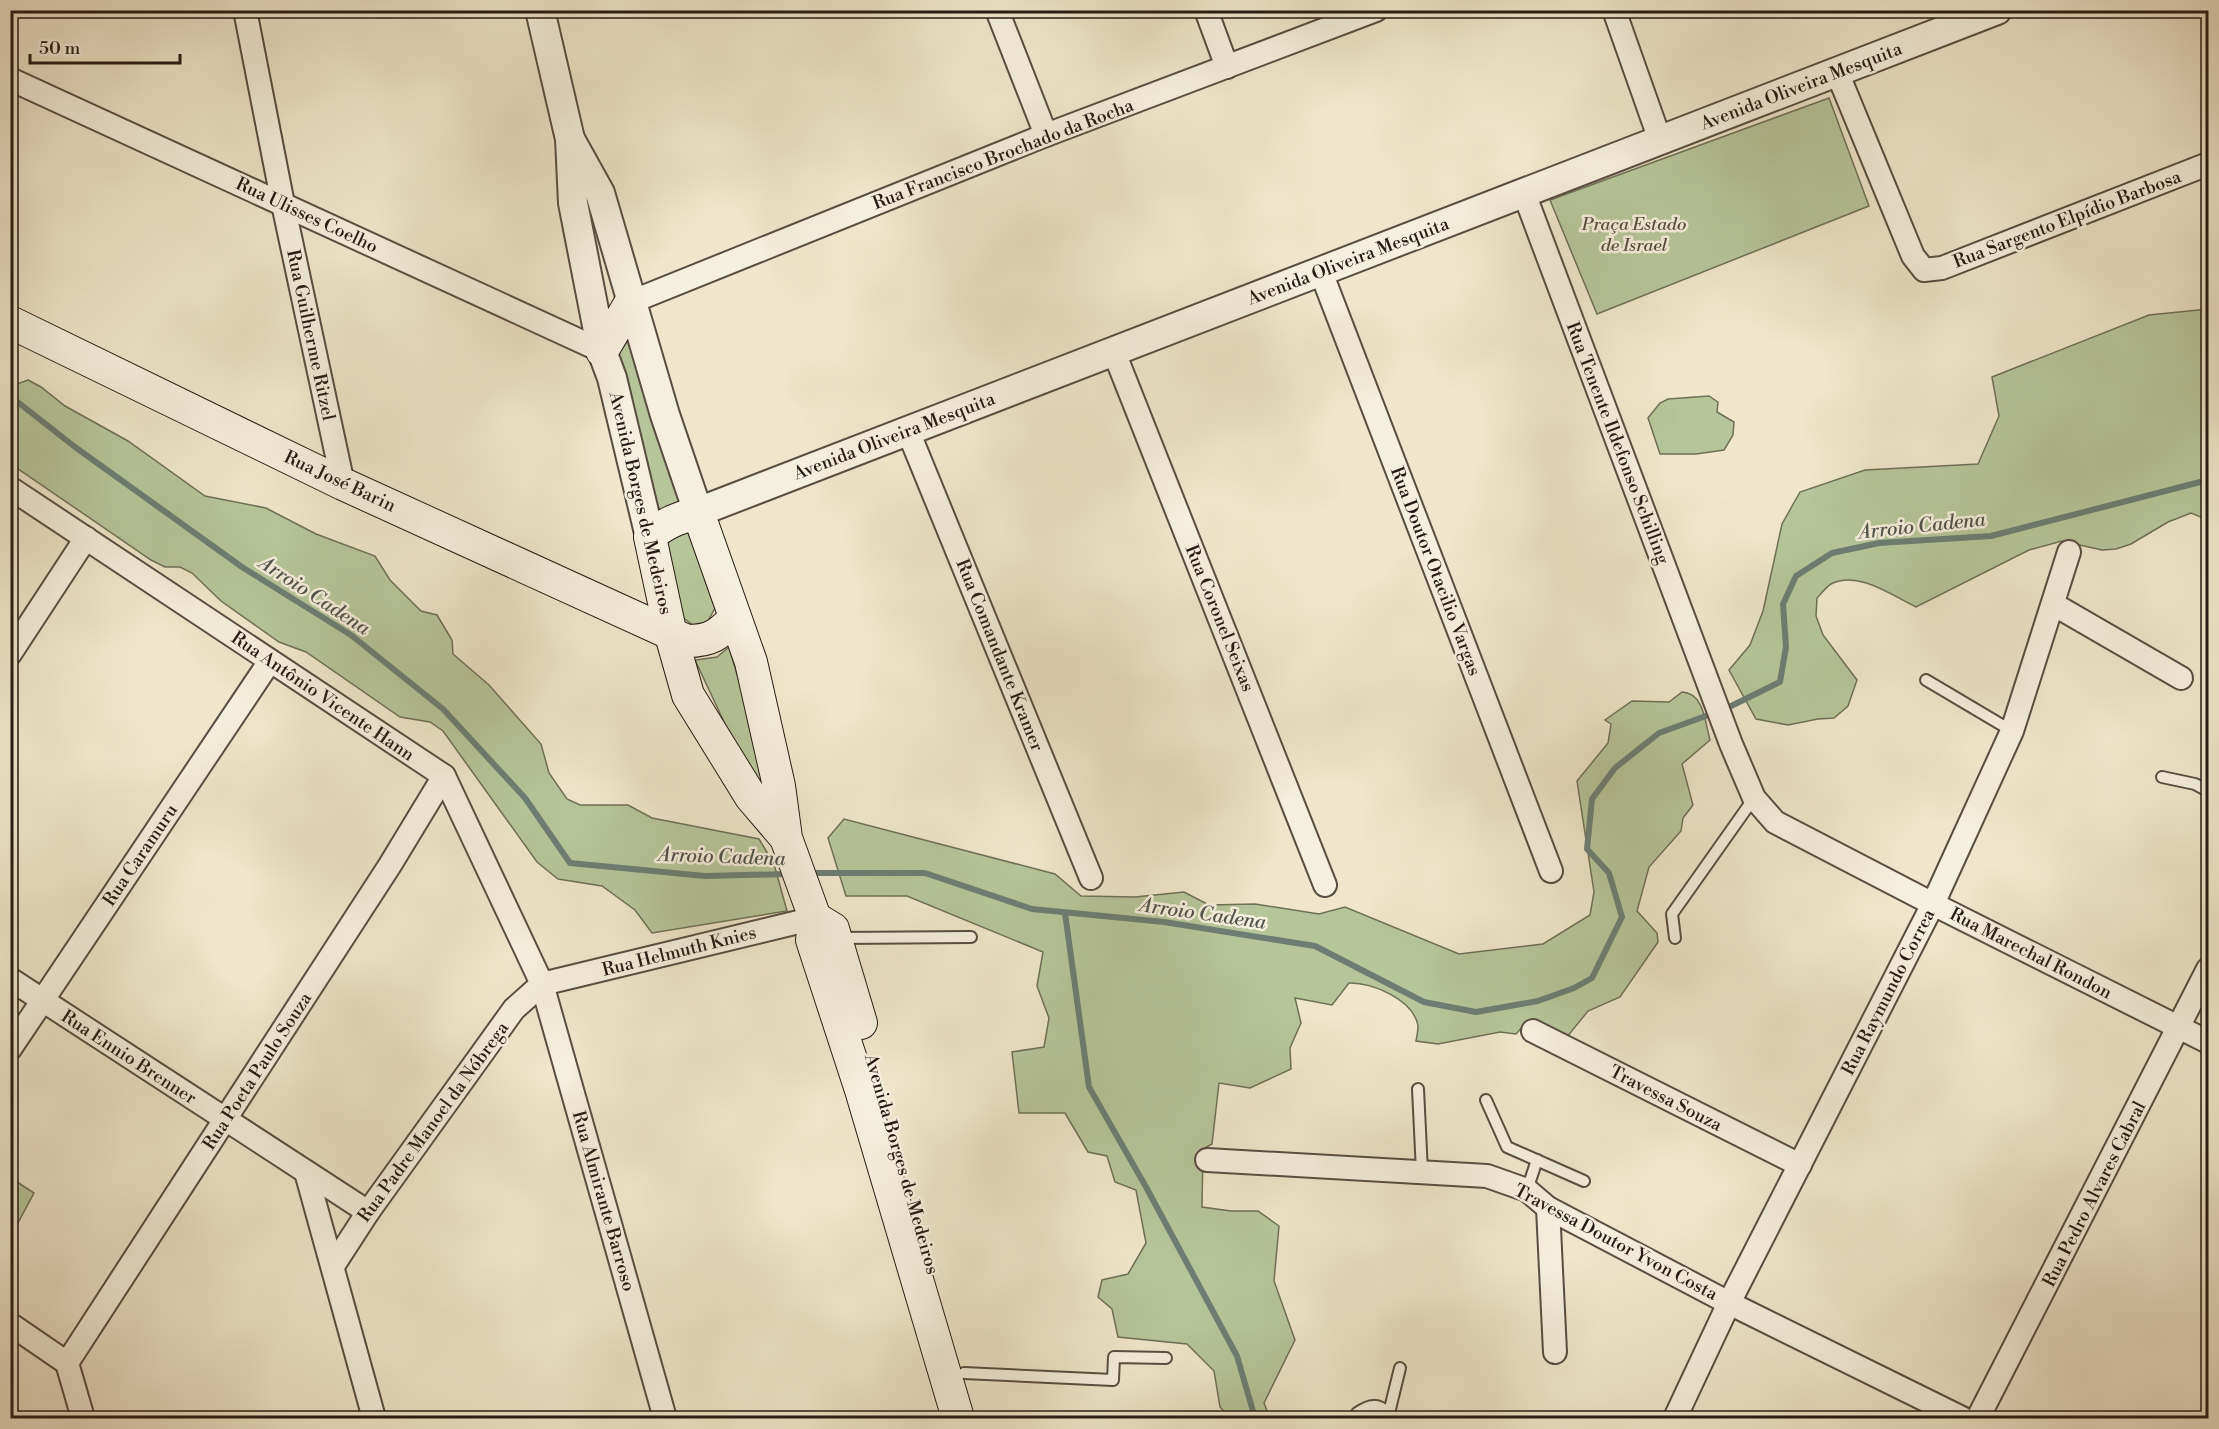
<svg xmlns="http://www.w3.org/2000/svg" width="2219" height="1429" viewBox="0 0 2219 1429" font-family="'Libre Bodoni',serif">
<rect width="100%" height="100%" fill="#efe6cb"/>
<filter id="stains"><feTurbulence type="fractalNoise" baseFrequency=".00333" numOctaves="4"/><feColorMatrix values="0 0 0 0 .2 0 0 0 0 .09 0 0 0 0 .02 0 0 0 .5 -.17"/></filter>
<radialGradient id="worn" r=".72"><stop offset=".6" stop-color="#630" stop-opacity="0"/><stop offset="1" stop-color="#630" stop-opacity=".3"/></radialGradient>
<!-- green -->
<g fill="#b6c69a" stroke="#6e7057" stroke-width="1.5">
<polygon points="1829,98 1869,206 1597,314 1550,200"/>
<path d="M2208 309V520L2191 513 2168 522 2131 544 2116 549 2102 550 2062 541 2029 550 1916 607C1893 596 1858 570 1831 584 1826 587 1821 594 1817 598L1816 616 1823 635 1857 680 1848 706 1834 718 1818 719 1788 725 1756 719 1729 670 1750 645 1763 611 1782 524 1800 492 1865 470 1978 464 1999 416 1992 377 2149 315Z"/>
<polygon points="628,340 681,506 656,514 616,357"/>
<polygon points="28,380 41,387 65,406 128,441 205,496 266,508 316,534 375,556 390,580 421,611 437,615 452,640 453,654 489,685 541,744 549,773 567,799 580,805 628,805 652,818 759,839 774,864 787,911 652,933 635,910 602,886 558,879 537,862 443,731 430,722 400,717 306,652 279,642 221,601 192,573 180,567 165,567 151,560 11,464 11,390 14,385"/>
<polygon points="1709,396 1718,402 1717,412 1734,422 1733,435 1724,450 1696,454 1660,454 1648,418 1660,403 1668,399"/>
<polygon points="683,528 693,535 716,606 707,623 696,627 682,617 664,544"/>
<polygon points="729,647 769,784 761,788 726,726 695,660 717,657"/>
<path d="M1682 692C1704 693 1705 722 1710 740L1682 764 1693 805 1683 818 1681 831 1649 867 1637 911 1657 933 1658 942 1620 997 1588 1011 1567 1037 1524 1025 1516 1034 1500 1032 1438 1044 1416 1041C1417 1036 1418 1031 1418 1026 1414 1000 1372 982 1349 983L1332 1005 1295 998 1301 1023 1290 1048 1291 1069 1250 1088 1219 1083 1212 1144 1203 1149 1202 1207 1231 1211H1258L1279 1226 1274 1281 1295 1340 1264 1403 1270 1418H1230L1220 1407 1214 1371 1187 1344 1118 1337 1112 1309 1098 1297 1102 1280 1128 1274 1146 1243 1136 1190 1115 1182 1107 1156 1088 1152 1065 1113H1019L1012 1052 1044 1047 1049 1018 1037 986 1043 952 907 896H846L828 838 844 819 1055 874 1081 896 1135 897 1184 892 1209 905 1255 904 1319 914 1345 907 1459 954 1543 944 1590 915 1594 892 1577 781 1608 743 1611 724 1605 720 1632 701 1669 702Z"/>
<polygon points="11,1178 34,1193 11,1236"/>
</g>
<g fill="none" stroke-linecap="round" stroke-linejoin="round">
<!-- stream -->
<g stroke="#6c7e73" stroke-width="6">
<polyline points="10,396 75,447 242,567 351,635 443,709 525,798 570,863 705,876 788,874"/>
<polyline points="1723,710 1780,682 1786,647 1783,604 1796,576 1832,553 1879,543 1991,536 2208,480"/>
<polyline points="808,873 925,873 1032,909 1164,922 1315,946 1424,1002 1476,1012 1538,1001 1574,988 1592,978 1622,917 1609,873 1587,849 1592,799 1615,768 1659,733 1714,713"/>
<polyline points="1065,913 1089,1087 1146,1187 1237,1356 1255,1418"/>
</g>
<defs>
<g id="service">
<polyline points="1926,680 2012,731"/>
<polyline points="2162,777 2195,784 2208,791"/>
<polyline points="840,938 971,937"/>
<polyline points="1675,938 1672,914 1754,798"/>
<polyline points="1418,1089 1422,1172"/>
<polyline points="1486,1100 1507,1147 1584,1181"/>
<polyline points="1527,1190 1537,1160"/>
<polyline points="964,1373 1113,1380 1114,1357 1166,1358"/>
<polyline points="1389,1413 1400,1368"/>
<path d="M1356 1418 1357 1413C1370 1404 1377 1403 1389 1413V1418"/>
</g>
<g id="minor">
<polyline points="245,10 283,204 343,484"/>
<polyline points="997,10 1046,135"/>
<polyline points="1206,10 1227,67"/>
<polyline points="1614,10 1660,140"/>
<polyline points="1837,72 1913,256 1924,270 1942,268 2208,164"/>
<polyline points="10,79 602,351"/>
<polyline points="1524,193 1731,744 1754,798 1775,822 1933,904 2208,1042"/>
<polyline points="1321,272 1551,871"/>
<polyline points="631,302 1046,135 1376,10"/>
<polyline points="1114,352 1325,885"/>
<polyline points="908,431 1091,878"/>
<polyline points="10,488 444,776 542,984 665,1418"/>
<polyline points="2053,604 2181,678"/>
<polyline points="10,654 86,538"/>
<polyline points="10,979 368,1212"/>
<polyline points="1533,1031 1800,1165"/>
<polyline points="10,1049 270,661"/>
<polyline points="1207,1160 1487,1176 1527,1190 1548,1208 1729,1303 1962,1418"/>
<polyline points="306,1172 374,1418"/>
<polyline points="1548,1208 1555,1352"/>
<polyline points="333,1266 368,1212 514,1009 542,984 815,918"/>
<polyline points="10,1324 67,1363"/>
<polyline points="67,1363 390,865 444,776"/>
<polyline points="67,1363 83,1418"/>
<polyline points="1675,1418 1729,1303 1933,904 2012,731 2069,552"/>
<polyline points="1978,1418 2208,969"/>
</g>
<g id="tertiary">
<polyline points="540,10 570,139 573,203 602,351 612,378 650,537"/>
<polyline points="570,139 600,193 665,415 698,512 1997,10"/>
</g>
<g id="secondary">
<path d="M10 322 343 484 687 641C711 641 718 635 735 618"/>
<polyline points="602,351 631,302"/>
<path d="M786 838 751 797 688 695 671 635 650 537C663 523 680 518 698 512L751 662 779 786 786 838 815 918 812 940 861 1090 958 1418"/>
<polyline points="815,918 833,929 861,1023"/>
</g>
</defs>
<!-- service casing -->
<use href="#service" stroke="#594d42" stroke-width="14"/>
<!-- minor casing -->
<use href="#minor" stroke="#594d42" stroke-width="26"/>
<!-- tertiary casing -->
<use href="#tertiary" stroke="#594d42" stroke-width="32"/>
<!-- secondary casing -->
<use href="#secondary" stroke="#271a14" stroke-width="34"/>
<!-- service -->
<use href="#service" stroke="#f5efdd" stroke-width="10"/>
<!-- minor -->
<use href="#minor" stroke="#f5efdd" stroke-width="22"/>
<!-- tertiary -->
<use href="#tertiary" stroke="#f5efdd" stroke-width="28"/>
<!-- secondary -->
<use href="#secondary" stroke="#f5efdd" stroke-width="32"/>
</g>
<g text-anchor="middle" stroke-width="5" stroke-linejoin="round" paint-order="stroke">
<!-- street labels -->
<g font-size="18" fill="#271a14" stroke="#f5efdd">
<text transform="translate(1801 86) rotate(-21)" y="6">Avenida Oliveira Mesquita</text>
<text transform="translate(1003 154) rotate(-21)" y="6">Rua Francisco Brochado da Rocha</text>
<text transform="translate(307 215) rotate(25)" y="6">Rua Ulisses Coelho</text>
<text transform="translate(2067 219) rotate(-21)" y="6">Rua Sargento Elpídio Barbosa</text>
<text transform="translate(1348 261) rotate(-21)" y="6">Avenida Oliveira Mesquita</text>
<text transform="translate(311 335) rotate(78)" y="6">Rua Guilherme Ritzel</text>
<text transform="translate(894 436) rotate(-21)" y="6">Avenida Oliveira Mesquita</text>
<text transform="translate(1618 443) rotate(69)" y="6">Rua Tenente Ildefonso Schilling</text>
<text transform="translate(340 481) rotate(25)" y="6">Rua José Barin</text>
<text transform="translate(641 503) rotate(77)" y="6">Avenida Borges de Medeiros</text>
<text transform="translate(1436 571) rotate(69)" y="6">Rua Doutor Otacilio Vargas</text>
<text transform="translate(1220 618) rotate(68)" y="6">Rua Coronel Seixas</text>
<text transform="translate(1000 655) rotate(68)" y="6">Rua Comandante Kramer</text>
<text transform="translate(323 696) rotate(34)" y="6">Rua Antônio Vicente Hann</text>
<text transform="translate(140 855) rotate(-56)" y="6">Rua Caramuru</text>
<text transform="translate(679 951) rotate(-14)" y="6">Rua Helmuth Knies</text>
<text transform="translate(2031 953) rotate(27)" y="6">Rua Marechal Rondon</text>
<text transform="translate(1888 992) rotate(-63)" y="6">Rua Raymundo Correa</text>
<text transform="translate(129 1057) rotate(33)" y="6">Rua Ennio Brenner</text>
<text transform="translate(257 1071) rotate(-57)" y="6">Rua Poeta Paulo Souza</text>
<text transform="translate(1666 1098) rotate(27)" y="6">Travessa Souza</text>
<text transform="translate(433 1122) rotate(-54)" y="6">Rua Padre Manoel da Nóbrega</text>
<text transform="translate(902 1164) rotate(74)" y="6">Avenida Borges de Medeiros</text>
<text transform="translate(2094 1194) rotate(-63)" y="6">Rua Pedro Alvares Cabral</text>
<text transform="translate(604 1201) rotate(74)" y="6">Rua Almirante Barroso</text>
<text transform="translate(1616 1242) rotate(28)" y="6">Travessa Doutor Yvon Costa</text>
</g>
<!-- park labels -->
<g font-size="18" font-style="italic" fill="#524e3c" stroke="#f5efdd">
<text x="1634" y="230">Praça Estado<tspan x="1634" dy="21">de Israel</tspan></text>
</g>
<!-- water labels -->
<g font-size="20" font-style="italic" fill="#4f544b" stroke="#f5efdd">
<text transform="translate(1922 525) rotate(-6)" y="7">Arroio Cadena</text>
<text transform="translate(315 595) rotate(33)" y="7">Arroio Cadena</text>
<text transform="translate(722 856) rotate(2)" y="7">Arroio Cadena</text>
<text transform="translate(1203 913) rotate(8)" y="7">Arroio Cadena</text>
</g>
</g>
<!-- margin -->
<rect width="2219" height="1429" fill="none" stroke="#efe6cb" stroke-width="36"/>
<rect x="12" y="12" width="2195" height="1405" fill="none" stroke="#271a14" stroke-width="3"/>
<rect x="18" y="18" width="2183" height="1393" fill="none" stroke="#271a14" stroke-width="1.5"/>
<!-- scale -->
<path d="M30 54v9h150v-9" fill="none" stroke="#271a14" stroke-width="3"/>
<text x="39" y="54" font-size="18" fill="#271a14" stroke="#f5efdd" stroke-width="4.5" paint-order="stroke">50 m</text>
<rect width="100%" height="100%" filter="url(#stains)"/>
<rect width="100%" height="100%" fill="url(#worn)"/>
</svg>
